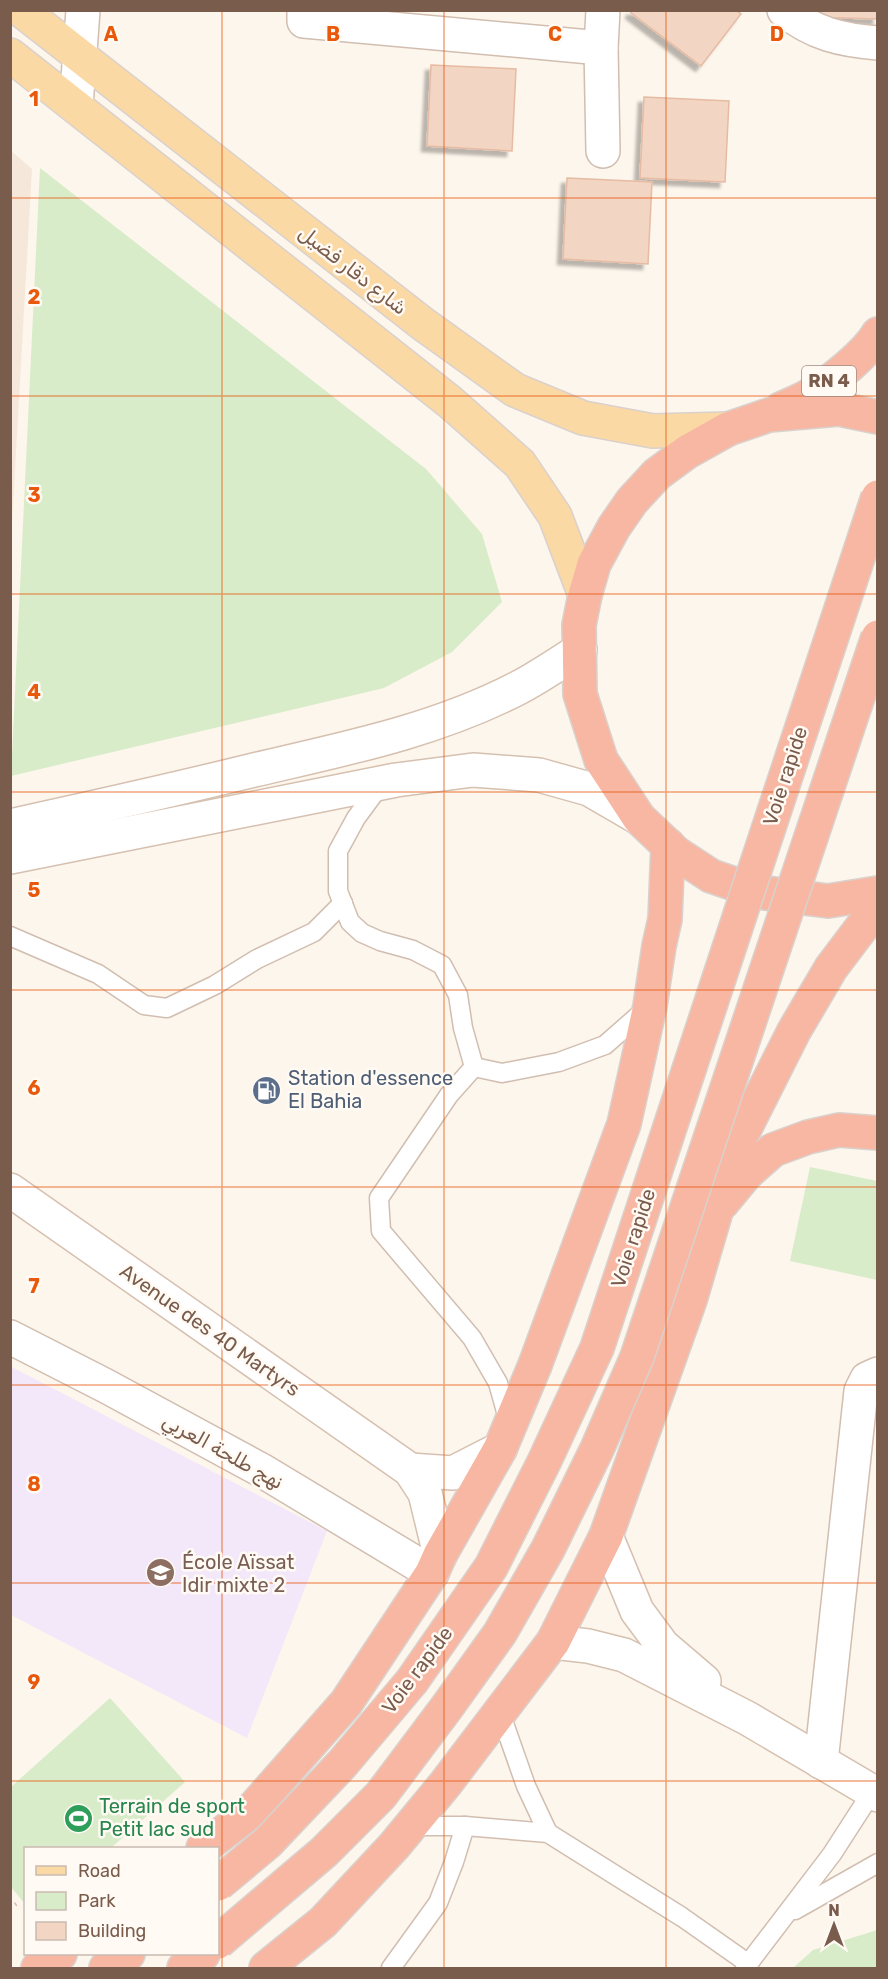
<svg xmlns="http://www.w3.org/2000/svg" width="888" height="1979" viewBox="0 0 888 1979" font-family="Rubik,'Noto Naskh Arabic',sans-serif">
<defs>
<filter id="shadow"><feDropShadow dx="-5.5" dy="5.5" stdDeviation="1.5" flood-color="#0004"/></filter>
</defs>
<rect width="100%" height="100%" fill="#fdf6ec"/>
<!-- residential -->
<polygon fill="#f5e8da" points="11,151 32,169 11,541"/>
<!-- education -->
<polygon fill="#f3e8fa" points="10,1366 327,1531 247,1738 11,1615"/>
<!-- green -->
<g fill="#d8ecc9">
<polygon points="40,168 426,469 482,534 502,602 452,652 384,688 11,776"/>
<polygon points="810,1167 877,1181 877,1280 790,1261"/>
<polygon points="110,1698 185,1782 111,1848 26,1848 25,1904 11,1887 11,1787"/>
<polygon points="877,1930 877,1968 793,1968 813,1950"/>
</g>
<!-- building -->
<g fill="#f3d5c3" stroke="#e6bba3" stroke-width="1.5" filter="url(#shadow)">
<polygon points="632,10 736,10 741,14 701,66 631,13"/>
<polygon points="808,10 878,10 878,19 807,17"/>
<polygon points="431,65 516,69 512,151 427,146"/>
<polygon points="644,97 729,101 725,182 640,178"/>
<polygon points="567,178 652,182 648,264 563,259"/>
</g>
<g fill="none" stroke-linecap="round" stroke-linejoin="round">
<defs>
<g id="lane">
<polyline points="381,784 356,818 338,851 338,891 350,922 362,933 380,941 413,950 442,965 458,995 463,1028 474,1067"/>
<polyline points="10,936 98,974 144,1005 167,1008 215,985 257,959 314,932 343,903"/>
<polyline points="474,1067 449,1095 379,1198 381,1231 472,1338 498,1383 509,1422"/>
<polyline points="474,1067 502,1073 559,1062 605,1045 646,1009"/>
<polyline points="500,1712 526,1786 548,1833"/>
<polyline points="410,1826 465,1826 548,1833 682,1917 749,1964"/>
<polyline points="795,1910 878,1863"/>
<polyline points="391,1968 438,1903 454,1862 465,1826"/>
<polyline points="745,1968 832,1854 872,1792"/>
</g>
<g id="street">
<polyline points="304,10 304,21 601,48"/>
<polyline points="603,10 601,48 603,151"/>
<path d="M784 10C814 34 841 40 878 43"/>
<polyline points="76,106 83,10"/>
<polyline points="10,1337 106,1386 261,1470 432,1573"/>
<polyline points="821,1762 861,1391 867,1379 878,1374"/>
</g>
<g id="secondary">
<path d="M10 826C92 808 173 790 254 770 344 749 435 731 518 688 539 677 559 663 580 650"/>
<polyline points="10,857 396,780 473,770 539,775 589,789 639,818"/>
<polyline points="10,1190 410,1470 425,1493 440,1555"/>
<polyline points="410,1470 453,1473 500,1449"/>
<polyline points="606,1536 637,1611 663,1646 704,1681"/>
<polyline points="553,1642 588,1646 624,1655 747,1718 878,1795"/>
</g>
<g id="primary">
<polyline points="21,10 423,324 515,390 583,418 653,431 728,429"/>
<polyline points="10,55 450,402 520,464 555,516 585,595"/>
</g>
<g id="highway">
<path d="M781 409C792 404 805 399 815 392 833 380 867 353 878 334"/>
<polyline points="878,417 839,409 769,415 728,429 687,452 657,474 632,501 614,527 594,564 585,595 579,625 580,694 601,760 639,818 676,853 711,876 758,892 828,901 878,893"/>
<polyline points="722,1203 746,1174 773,1150 808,1137 839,1130 878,1133"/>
<polyline points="203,1848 249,1813 346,1703 432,1573 440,1555 500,1449 535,1365 624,1124 650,1006 659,946 665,919 668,845"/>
<polyline points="38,1968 60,1954"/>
<polyline points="106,1968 128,1954"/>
<polyline points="184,1968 203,1954"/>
<polyline points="266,1968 323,1922 394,1846 446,1783 553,1642 606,1536 690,1300 734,1150 794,1031 831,968 862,927 878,911"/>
</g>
</defs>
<!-- lane casing -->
<use href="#lane" stroke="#d1beb0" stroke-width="21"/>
<!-- street casing -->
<use href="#street" stroke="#d1beb0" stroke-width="36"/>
<!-- secondary casing -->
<use href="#secondary" stroke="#d6c0b0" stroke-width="36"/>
<!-- primary casing -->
<use href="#primary" stroke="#dad1cd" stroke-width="36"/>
<!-- highway casing -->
<use href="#highway" stroke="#dad1cd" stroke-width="36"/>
<!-- path -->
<polyline stroke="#d9b8a5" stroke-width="4" stroke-dasharray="1.5 4.5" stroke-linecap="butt" points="10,1908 19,1902"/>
<!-- lane -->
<use href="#lane" stroke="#fff" stroke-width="18"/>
<!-- street -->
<use href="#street" stroke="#fff" stroke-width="33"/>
<!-- secondary -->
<use href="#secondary" stroke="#fff" stroke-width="33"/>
<!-- primary -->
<use href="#primary" stroke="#fbd9a5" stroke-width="33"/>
<!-- highway -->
<use href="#highway" stroke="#f7b7a3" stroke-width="33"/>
<defs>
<g id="highway-bridge">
<polyline points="218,1884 267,1843 342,1764 412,1681 491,1567 544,1462 597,1348 878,497"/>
<polyline points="218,1942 324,1852 381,1795 447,1707 500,1633 548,1549 597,1449 637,1357 878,637"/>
</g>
</defs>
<!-- highway-bridge casing -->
<use href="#highway-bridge" stroke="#dad1cd" stroke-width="36" stroke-linecap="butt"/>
<!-- highway-bridge -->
<use href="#highway-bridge" stroke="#f7b7a3" stroke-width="33"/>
</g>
<!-- grid -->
<path fill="none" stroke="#e8590c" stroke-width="1.5" stroke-opacity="0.55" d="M222 10V1968M444 10V1968M666 10V1968M10 198H878M10 396H878M10 594H878M10 792H878M10 990H878M10 1187H878M10 1385H878M10 1583H878M10 1781H878"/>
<!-- icons -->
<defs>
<symbol id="fuel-disc" viewBox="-11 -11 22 22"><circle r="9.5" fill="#5c6f8a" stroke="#fffaf3"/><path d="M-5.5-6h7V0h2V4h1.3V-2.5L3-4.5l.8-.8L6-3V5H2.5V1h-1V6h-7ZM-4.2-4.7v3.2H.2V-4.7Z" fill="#fff"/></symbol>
<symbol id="school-disc" viewBox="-11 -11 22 22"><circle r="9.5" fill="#8d6e63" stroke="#fffaf3"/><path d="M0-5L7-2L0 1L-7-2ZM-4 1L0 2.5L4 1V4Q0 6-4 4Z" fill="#fff"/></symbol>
<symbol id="stadium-disc" viewBox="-11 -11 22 22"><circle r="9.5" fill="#2e9e5b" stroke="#fffaf3"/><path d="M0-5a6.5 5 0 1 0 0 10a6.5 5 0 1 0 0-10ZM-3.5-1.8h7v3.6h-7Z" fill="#fff"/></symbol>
</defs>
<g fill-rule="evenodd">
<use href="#fuel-disc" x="250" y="1074" width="33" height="33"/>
<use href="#school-disc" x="144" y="1556" width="33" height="33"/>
<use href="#stadium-disc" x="62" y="1802" width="33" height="33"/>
</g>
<g text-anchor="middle" stroke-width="5" stroke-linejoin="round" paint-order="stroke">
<!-- shield labels -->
<rect fill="#fffaf3" stroke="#a28b7f" stroke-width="1.5" x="802" y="366" width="54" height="30" rx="4.5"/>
<g font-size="18" font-weight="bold" fill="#7a5c4d">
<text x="829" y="387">RN 4</text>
</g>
<!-- street labels -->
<g font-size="20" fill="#7a5c4d" stroke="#fffaf3">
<text transform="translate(353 270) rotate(38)" y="7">شارع دقار فضيل</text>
<text transform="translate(785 776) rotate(-72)" y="7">Voie rapide</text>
<text transform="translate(633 1238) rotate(-72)" y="7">Voie rapide</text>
<text transform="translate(210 1330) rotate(35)" y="7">Avenue des 40 Martyrs</text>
<text transform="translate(223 1451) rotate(29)" y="7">نهج طلحة العربي</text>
<text transform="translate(417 1670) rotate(-53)" y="7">Voie rapide</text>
</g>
<!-- service labels -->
<g font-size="20" fill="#4e5e75" stroke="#fffaf3" text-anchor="start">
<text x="288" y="1085">Station d'essence<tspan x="288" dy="23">El Bahia</tspan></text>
</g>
<!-- education labels -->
<g font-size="20" fill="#785e54" stroke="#fffaf3" text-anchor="start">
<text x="182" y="1569">École Aïssat<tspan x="182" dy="23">Idir mixte 2</tspan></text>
</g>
<!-- leisure labels -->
<g font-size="20" fill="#27864d" stroke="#fffaf3" text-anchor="start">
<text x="99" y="1813">Terrain de sport<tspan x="99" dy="23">Petit lac sud</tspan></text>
</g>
</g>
<g font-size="20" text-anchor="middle" font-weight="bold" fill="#e8590c" stroke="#fffaf3" stroke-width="5" stroke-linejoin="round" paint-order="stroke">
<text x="111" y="41">A</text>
<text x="333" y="41">B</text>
<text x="555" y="41">C</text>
<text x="777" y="41">D</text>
<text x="34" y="106">1</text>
<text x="34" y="304">2</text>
<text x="34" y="502">3</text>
<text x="34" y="699">4</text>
<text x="34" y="897">5</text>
<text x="34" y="1095">6</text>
<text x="34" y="1293">7</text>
<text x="34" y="1491">8</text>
<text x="34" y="1689">9</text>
</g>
<!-- border -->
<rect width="888" height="1979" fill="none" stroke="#7a5c4d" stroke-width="24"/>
<!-- legend -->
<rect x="24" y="1847" width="195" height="108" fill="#fffaf3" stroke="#cabbb1" stroke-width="1.5"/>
<rect x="36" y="1866" width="30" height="9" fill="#fbd9a5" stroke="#cabbb1" stroke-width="1.5"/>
<text x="78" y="1877" font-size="18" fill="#7a5c4d">Road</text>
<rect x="36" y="1892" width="30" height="18" fill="#d8ecc9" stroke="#cabbb1" stroke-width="1.5"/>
<text x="78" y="1907" font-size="18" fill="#7a5c4d">Park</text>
<rect x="36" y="1922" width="30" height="18" fill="#f3d5c3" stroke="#cabbb1" stroke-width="1.5"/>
<text x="78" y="1937" font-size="18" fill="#7a5c4d">Building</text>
<!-- north arrow -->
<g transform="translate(834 1925)" stroke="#fffaf3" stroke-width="4.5" paint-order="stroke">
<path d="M0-4.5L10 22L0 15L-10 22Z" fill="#7a5c4d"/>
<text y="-9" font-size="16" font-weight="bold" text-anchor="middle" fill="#7a5c4d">N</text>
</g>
</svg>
